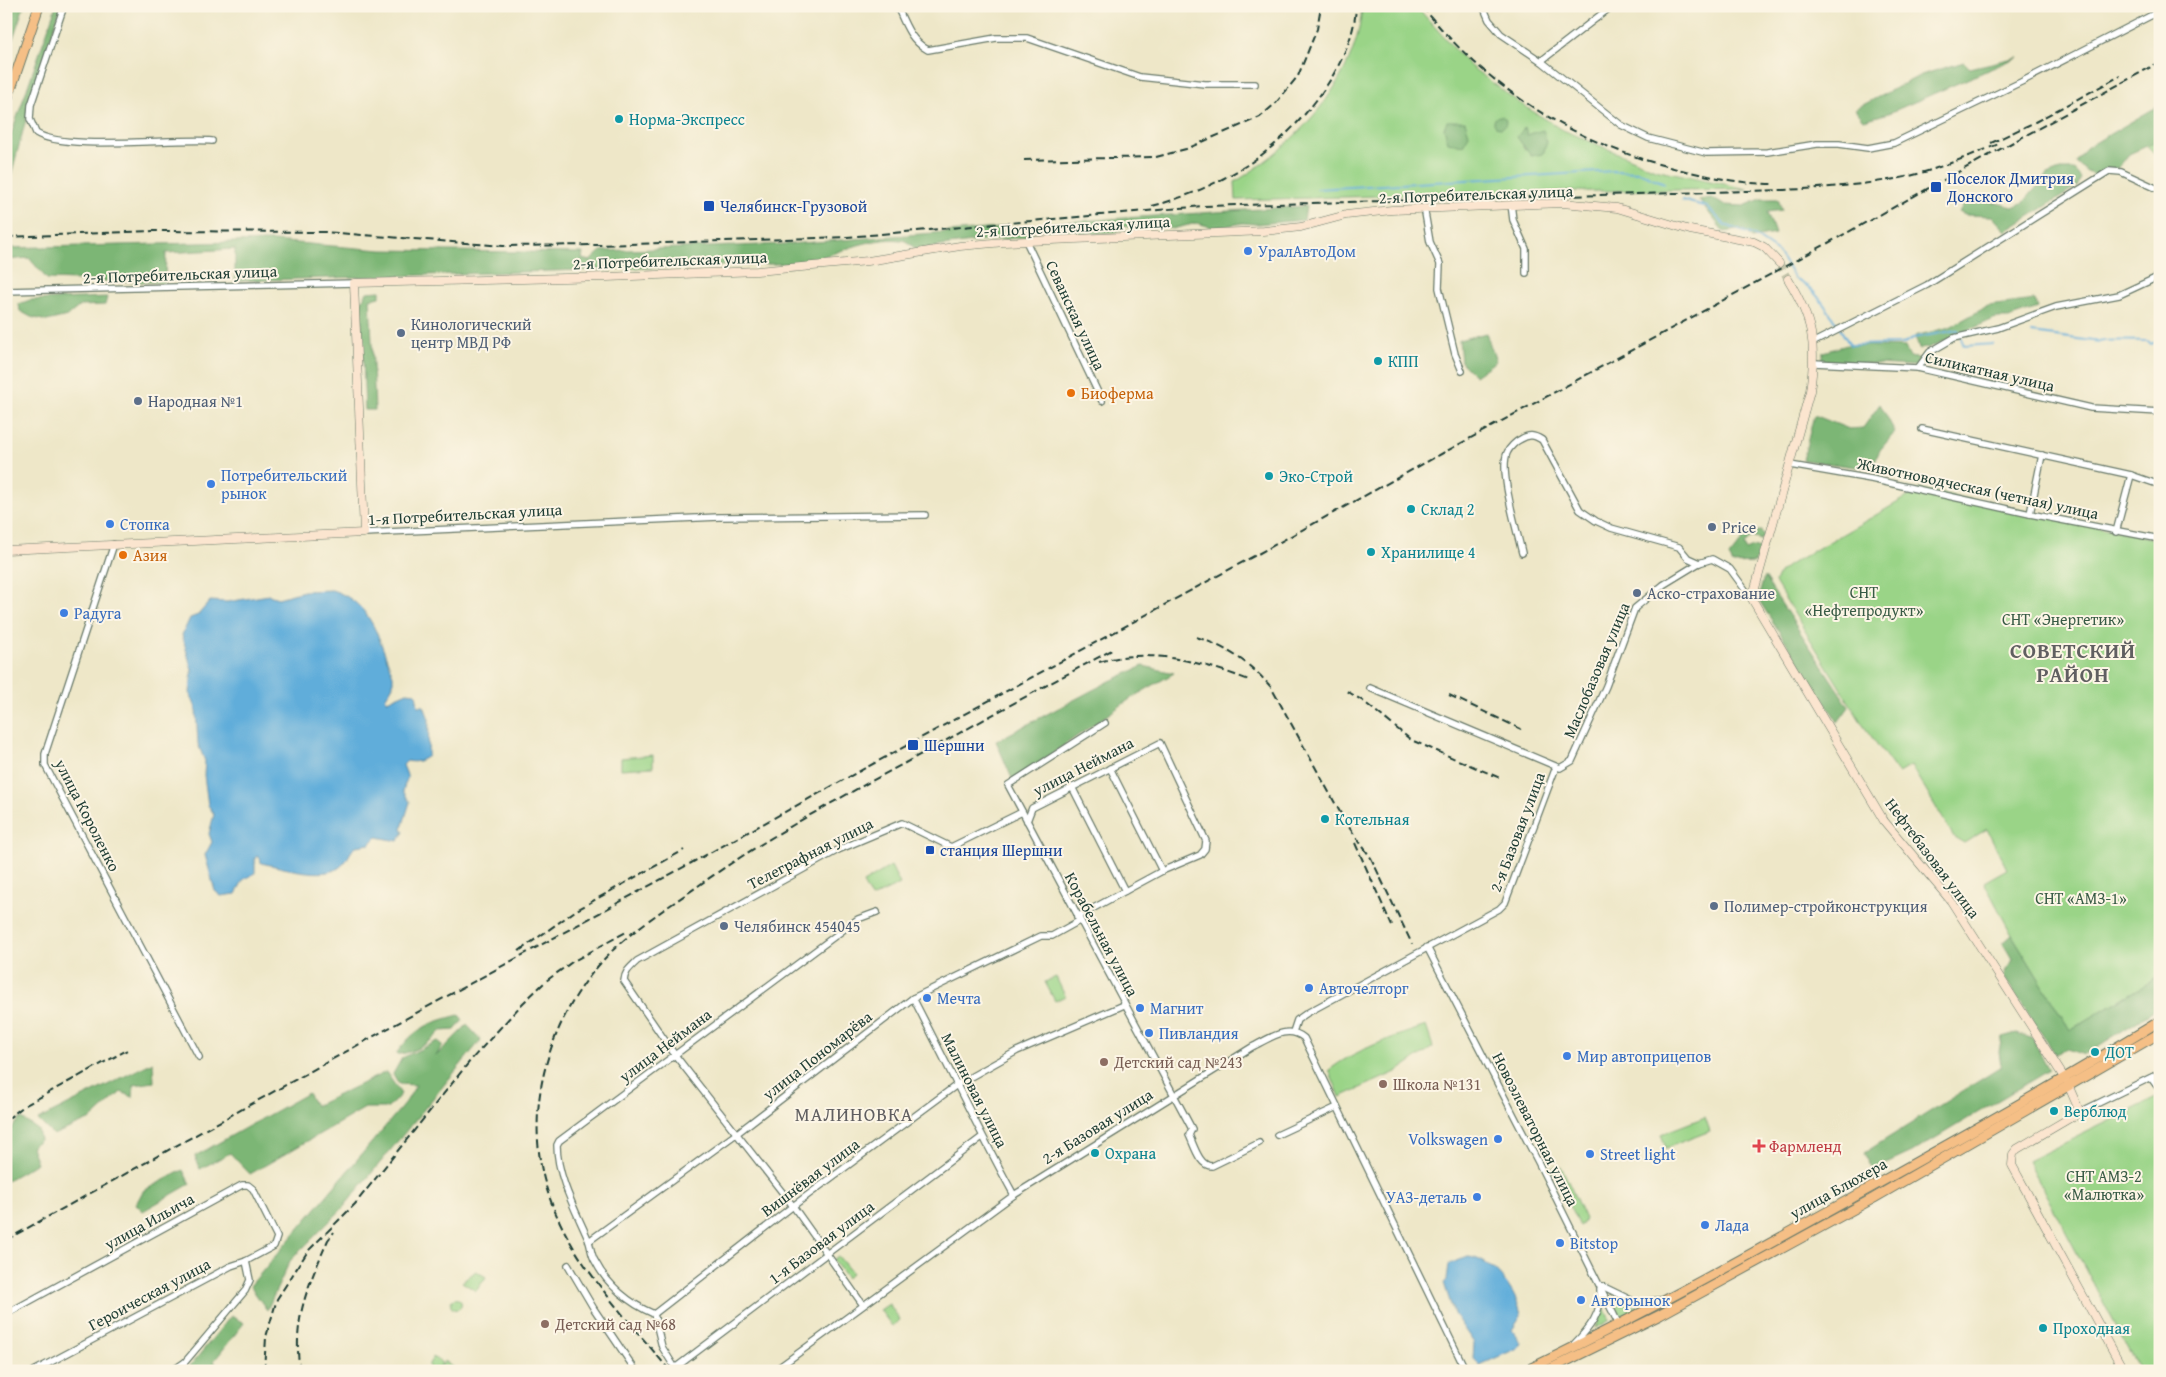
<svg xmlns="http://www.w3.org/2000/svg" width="2166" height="1377" viewBox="0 0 2166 1377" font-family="'Gentium Book Plus',serif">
<rect width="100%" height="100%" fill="#fcf5e5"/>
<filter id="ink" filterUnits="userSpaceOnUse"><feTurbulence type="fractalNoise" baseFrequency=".02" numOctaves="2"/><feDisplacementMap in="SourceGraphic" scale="10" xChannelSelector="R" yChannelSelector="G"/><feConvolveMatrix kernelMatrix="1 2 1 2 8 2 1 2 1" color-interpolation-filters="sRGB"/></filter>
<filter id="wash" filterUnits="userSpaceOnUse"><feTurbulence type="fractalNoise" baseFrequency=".0096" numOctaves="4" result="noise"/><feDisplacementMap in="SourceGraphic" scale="20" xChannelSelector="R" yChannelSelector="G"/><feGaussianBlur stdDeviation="1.12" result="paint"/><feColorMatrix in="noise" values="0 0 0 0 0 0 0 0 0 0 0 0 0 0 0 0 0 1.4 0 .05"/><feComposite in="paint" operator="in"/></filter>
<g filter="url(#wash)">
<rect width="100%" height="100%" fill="#eee7c8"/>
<!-- green -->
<g fill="#9ad487" stroke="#5c885e" fill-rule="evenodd">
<path d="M1362 6H1416L1470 66 1521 104 1563 130 1655 169 1747 189 1525 192 1236 200 1235 182C1295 145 1358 81 1362 6ZM1525 128 1527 135 1538 133 1545 148 1543 154 1524 149 1522 143Z"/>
<polygon points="2160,114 2160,160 2132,131"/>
<polygon points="1921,489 2160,540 2160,976 2070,1030 2012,935 1984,882 2007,869 1987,829 1964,843 1954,837 1911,766 1898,773 1863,725 1775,582 1779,573 1789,565"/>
<polygon points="653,755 653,767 621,769 621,758"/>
<polygon points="891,866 900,884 871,898 863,883"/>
<polygon points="1056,977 1065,996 1055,1001 1045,982"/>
<path d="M1426 1026 1433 1047 1396 1072 1340 1097 1329 1070C1356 1049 1394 1037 1426 1026Z"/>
<polygon points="2160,1096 2160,1371 2140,1371 2028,1161"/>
<polygon points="1705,1117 1710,1131 1666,1148 1661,1134"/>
<polygon points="1557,1166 1562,1168 1585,1219 1583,1223 1579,1226 1551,1169"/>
<polygon points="838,1256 852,1273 847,1278 833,1260"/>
<polygon points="476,1271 486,1277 476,1291 462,1282"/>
<circle cx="456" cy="1304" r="5.5"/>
<polygon points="1613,1299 1639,1307 1621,1316"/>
<polygon points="889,1304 900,1320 892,1326 880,1310"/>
<polygon points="1603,1306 1610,1320 1596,1328"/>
<polygon points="433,1357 442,1363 437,1371 429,1371 429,1364"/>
<polygon points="445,1361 458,1371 438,1371"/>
</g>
<!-- forest -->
<g fill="#7bb674" stroke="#4d7a54">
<polygon points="10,6 24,6 6,59 6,17"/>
<polygon points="56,6 61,6 35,86 6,194 6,149"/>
<polygon points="2018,57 1889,113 1864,120 1855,109 1921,75 1964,62 1970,68"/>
<polygon points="2160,105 2160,140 2129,154 2118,168 2106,169 2096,175 2087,172 2076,163 2086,148"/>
<circle cx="1500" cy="122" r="6"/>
<polygon points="1447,121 1465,121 1469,135 1463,145 1448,142 1444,128"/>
<polygon points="1525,127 1527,135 1543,130 1547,142 1543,154 1531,156 1517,137"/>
<polygon points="2060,170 2074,170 2081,178 2077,187 2006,231 1992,216 1965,215 1959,212 1965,202 1980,199 2013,207 2024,202 2047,175"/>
<polygon points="1711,198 1724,205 1744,206 1761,199 1778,199 1782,210 1767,212 1775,234 1752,238 1743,229 1724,232 1699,200"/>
<path d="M1306 206 1304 220 1256 224 1243 223 1215 228 1197 223 1172 229 1156 224 1138 230 1125 226 1116 232C1049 236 984 238 917 250 913 247 907 240 901 240 868 236 835 255 804 263L235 281V249L166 253 165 283 47 279 29 258 6 260V248L273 241 381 250 583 253 582 259 590 261 601 251 789 244 1013 227 1035 233 1046 232 1050 223Z"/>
<polygon points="380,291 380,297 370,299 375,410 365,410 361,303 367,292"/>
<polygon points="107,297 105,305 80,306 67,316 47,321 31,317 20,311 19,304 30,300"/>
<polygon points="2035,300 2038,308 2008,318 1996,318 1928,348 1919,349 1915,336 1950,327 1988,306"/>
<polygon points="1486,333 1496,361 1475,376 1461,362 1459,340"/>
<polygon points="1847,345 1905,347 1910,357 1921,359 1915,366 1821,361 1823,352"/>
<polygon points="1880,404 1895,432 1880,450 1871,469 1803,460 1814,415 1849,429 1863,428"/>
<polygon points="1761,531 1764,535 1761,540 1751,537 1744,545 1746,550 1753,547 1760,549 1755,563 1733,564 1729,557 1749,532"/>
<polygon points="1764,577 1849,707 1838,722 1758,599"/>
<polygon points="1143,666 1174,673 1133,697 1013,781 996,741 1110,681"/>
<polygon points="2012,935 2070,1030 2160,976 2160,1007 2084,1055 2067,1049 2055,1054 2004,977 2012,959 2003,943"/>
<path d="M459 1015 463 1020 455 1030 440 1031C433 1042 409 1055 396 1054 415 1028 428 1023 459 1015Z"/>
<polygon points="467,1025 481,1040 342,1209 290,1261 267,1310 250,1286 406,1102 416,1085 399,1084 393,1074 402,1058 438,1041 443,1045 436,1056"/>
<polygon points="2017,1033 2033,1039 2049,1070 1912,1152 1873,1170 1864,1153 2001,1067 1999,1051 2002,1037"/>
<polygon points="153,1062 154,1082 134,1085 133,1097 121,1092 91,1119 53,1135 38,1120"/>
<polygon points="386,1072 401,1094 388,1108 365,1108 250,1174 230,1153 200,1169 195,1156 308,1093 315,1106"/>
<polygon points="21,1118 38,1130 40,1140 31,1147 37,1163 6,1181 6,1134"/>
<polygon points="183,1170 190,1184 143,1211 136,1204 143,1191"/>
<polygon points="231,1316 244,1323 214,1361 220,1371 186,1371"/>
</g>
<!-- water -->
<g fill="#61adda" stroke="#407587">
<path d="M332 590C373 603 378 639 393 675V685L385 699 387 701 407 692 416 693 418 706H424L429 719 428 756C421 761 416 763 407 761L403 765C410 782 407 775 403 791L410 802 402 828 404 832 398 841 377 837 370 844 356 846C349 852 348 861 340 867 324 880 281 867 261 863L260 858 257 856 255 858V873L243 880 236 894 221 896 215 891 205 855 212 842 209 834 214 814 208 805 204 775 205 761 198 744 196 708 190 693 192 670 182 635 190 618 198 615 210 601 227 602 269 595 278 598 304 591Z"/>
<path d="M1468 1257C1492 1258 1518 1293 1521 1316L1512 1330 1521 1343 1518 1348 1480 1365 1473 1358 1474 1343 1454 1314 1444 1283 1447 1280 1449 1264Z"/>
</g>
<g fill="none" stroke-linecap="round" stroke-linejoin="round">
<!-- stream -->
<g stroke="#61adda" stroke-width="2">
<polyline points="1317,189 1614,171 1639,172 1664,183"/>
<path d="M1682 200 1707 207 1725 225 1753 235 1778 252 1795 279C1816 285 1838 326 1850 345L1902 344 1913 338 1958 330 1964 346 1993 344"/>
<path d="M2032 333 2100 342C2104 339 2138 341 2147 341L2150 344 2160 341"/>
</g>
</g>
</g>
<g filter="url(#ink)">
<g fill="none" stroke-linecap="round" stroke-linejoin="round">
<!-- secondary-tunnel -->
<polyline stroke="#c5c5aa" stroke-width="8" stroke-dasharray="8 4" stroke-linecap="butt" points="1779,263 1788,279"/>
<defs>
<g id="street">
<path d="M64 6 31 105 30 119 36 133C63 151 173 138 212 141"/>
<path d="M897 6C905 24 910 40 928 50L996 38H1027L1140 77 1205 84H1255"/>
<polyline points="1483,6 1489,20 1501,34 1541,61 1621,125 1648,138 1706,153 1767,152 1817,144 1839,144 1868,148 1894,143 2021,82 2160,11"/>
<polyline points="1541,61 1612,6"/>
<polyline points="1511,204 1513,220 1526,249 1526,273"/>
<polyline points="1424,207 1430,242 1440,264 1439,288 1455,354 1462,371"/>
<polyline points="1026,241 1102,401"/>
<polyline points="6,291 354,283"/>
<polyline points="1814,342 1927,285 2109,171 2121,172 2160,190"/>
<polyline points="1814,363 1918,368 2091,408 2160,412"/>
<polyline points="1918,368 1930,352 1954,338 1998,328 2056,307 2119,295 2160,276"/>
<polyline points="1922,429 2131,475 2160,485"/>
<polyline points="1790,465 1871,479 2030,514 2160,539"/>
<polyline points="2030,514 2042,455"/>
<polyline points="2116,532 2131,475"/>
<polyline points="364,533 719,517 925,515"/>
<polyline points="114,544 45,754 45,765 199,1057"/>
<path d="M1522 553C1517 530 1499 472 1507 453 1509 448 1516 441 1521 439 1529 434 1534 435 1542 440L1580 510 1596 521 1611 528 1679 547 1688 558 1699 563"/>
<polyline points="1370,688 1560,768 1572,761 1606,686 1635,608 1663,585 1699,563 1712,559 1730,569 1752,599"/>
<path d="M1105 723 1008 785 1192 1129 1189 1135C1194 1145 1199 1166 1212 1166L1259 1143"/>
<polyline points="1110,768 1162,871"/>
<polyline points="1072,787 1125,891"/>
<polyline points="1027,821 1032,808 1160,743 1206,841 1205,849 1200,855 1162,871 1077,917"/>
<polyline points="1427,947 1538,1162 1619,1325"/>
<path d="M913 998C947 1063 978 1130 1014 1195"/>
<polyline points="1293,1032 1297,1020 1307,1013 1499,909 1505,903 1556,767"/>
<polyline points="2151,1078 2160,1090"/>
<polyline points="2080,1112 2160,1073"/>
<polyline points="1277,1135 1337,1107"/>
<polyline points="589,1241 736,1134 913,998 1041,936 1052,936 1079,921"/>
<polyline points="568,1265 594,1309 636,1371"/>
<polyline points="1600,1285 1635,1302 1661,1300"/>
<path d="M863 1305 793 1206 675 1055 624 981C625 971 630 968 637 961L838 850 902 823 951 847 1022 812"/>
<polyline points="6,1314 242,1185 248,1185 253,1189 277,1237 274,1246 246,1261 231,1266 34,1371"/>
<polyline points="654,1314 793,1206 958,1084 1017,1051 1124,1005"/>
<path d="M1574 1344C1589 1329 1603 1312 1600 1290"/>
<polyline points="675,1368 982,1137"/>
<polyline points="172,1371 185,1362 245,1291 250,1280 246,1261"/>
<path d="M677 1371 662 1347 654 1314C630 1304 607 1285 595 1261 591 1255 591 1246 588 1239 576 1211 557 1177 557 1145L559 1141 858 919 877 912"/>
<path d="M774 1371 1014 1195 1252 1047C1269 1039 1287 1024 1304 1038L1466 1371"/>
</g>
<g id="secondary">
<path d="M1788 279C1813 320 1817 344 1810 391L1752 599 1884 821 1951 901 2065 1079"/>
<polyline points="6,550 364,533 354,283 607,277 757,271 868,261 960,246 1004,242 1264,231 1301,227 1346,215 1392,210 1562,203 1617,208 1690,230 1754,242 1764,247 1779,263"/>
<polyline points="2069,1087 2080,1112 2017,1149 2013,1154 2012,1165 2124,1371"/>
</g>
<g id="primary">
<polyline points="6,103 39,6"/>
<path d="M1525 1371C1636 1318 1744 1258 1852 1198 1956 1140 2059 1083 2160 1021"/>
<polyline points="1546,1371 1660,1315 1874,1198 2160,1033"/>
</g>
</defs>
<!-- street casing -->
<use href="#street" stroke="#677868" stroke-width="8"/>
<!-- secondary casing -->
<use href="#secondary" stroke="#677868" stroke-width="9"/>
<!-- primary casing -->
<use href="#primary" stroke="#677868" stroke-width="11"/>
<!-- street -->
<use href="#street" stroke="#fff" stroke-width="5.5"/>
<!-- secondary -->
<use href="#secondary" stroke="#fbe5cf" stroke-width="8"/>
<!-- primary -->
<use href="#primary" stroke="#f5bf86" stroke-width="9"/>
<!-- rail -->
<g stroke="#1f3d34" stroke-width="2" stroke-dasharray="8 4" stroke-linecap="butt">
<path d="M1422 6C1491 93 1582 148 1690 172 1717 178 1745 184 1772 184"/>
<polyline points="1991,143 2035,122 2120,76"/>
<polyline points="1024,160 1156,157 1186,149 1260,117 1276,103 1298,76 1317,29 1321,6"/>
<path d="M1152 206C1185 198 1218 183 1247 165 1295 135 1354 66 1356 6"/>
<path d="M6 237 153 231 325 232 503 246 601 245 847 237 1204 206 1784 190C1824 188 1865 185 1905 177 1937 170 1968 156 1999 144"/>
<path d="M1196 637C1227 647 1250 663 1271 687L1346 823 1371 858 1412 944"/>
<path d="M1099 662C1150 647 1201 662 1249 680"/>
<polyline points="1347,691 1363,701 1411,740 1500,778"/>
<polyline points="1449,695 1523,730"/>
<polyline points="1355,843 1392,926"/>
<polyline points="519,951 575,911 684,850"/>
<polyline points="6,1120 24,1106 127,1050"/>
<polyline points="6,1240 385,1030 2160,62"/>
<polyline points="264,1371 266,1337 277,1299 308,1251 355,1204 470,1061 523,1003 546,981 572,962 626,932"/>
<path d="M300 1371C292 1319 308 1286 328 1240L334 1232"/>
<path d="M670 1371C622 1312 561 1252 543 1175 526 1103 550 1022 598 966 626 933 664 910 698 886 764 839 834 801 905 763 974 725 1043 687 1112 650"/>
</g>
</g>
</g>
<!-- markers -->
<g fill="#0f9aa8" stroke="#fcf5e5" stroke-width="2">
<circle cx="619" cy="119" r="5"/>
<circle cx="1378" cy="361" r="5"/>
<circle cx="1269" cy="476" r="5"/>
<circle cx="1411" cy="509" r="5"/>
<circle cx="1371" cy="552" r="5"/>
<circle cx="1325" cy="819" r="5"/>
<circle cx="2095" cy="1052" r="5"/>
<circle cx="2054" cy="1111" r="5"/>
<circle cx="1095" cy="1153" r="5"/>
<circle cx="2043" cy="1328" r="5"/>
</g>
<g fill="#1a4fb4" stroke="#fcf5e5" stroke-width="2">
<rect x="1930" y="181" width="12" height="12" rx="2.5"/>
<rect x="703" y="200" width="12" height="12" rx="2.5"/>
<rect x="907" y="739" width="12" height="12" rx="2.5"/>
<rect x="925" y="845" width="10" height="10" rx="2.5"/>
</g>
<g fill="#3f7fe0" stroke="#fcf5e5" stroke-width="2">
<circle cx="1248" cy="251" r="5"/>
<circle cx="211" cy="484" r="5"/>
<circle cx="110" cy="524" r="5"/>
<circle cx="64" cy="613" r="5"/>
<circle cx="1309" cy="988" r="5"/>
<circle cx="927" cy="998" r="5"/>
<circle cx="1140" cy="1008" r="5"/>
<circle cx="1149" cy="1033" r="5"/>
<circle cx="1567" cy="1056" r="5"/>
<circle cx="1498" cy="1139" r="5"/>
<circle cx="1590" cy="1154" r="5"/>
<circle cx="1477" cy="1197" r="5"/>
<circle cx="1705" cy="1225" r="5"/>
<circle cx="1560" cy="1243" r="5"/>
<circle cx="1581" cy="1300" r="5"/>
</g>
<g fill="#5c6f8a" stroke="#fcf5e5" stroke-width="2">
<circle cx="401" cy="333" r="5"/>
<circle cx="138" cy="401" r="5"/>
<circle cx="1712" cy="527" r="5"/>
<circle cx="1637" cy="593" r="5"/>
<circle cx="1714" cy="906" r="5"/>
<circle cx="724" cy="926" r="5"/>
</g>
<g fill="#e8710a" stroke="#fcf5e5" stroke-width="2">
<circle cx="1071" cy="393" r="5"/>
<circle cx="123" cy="555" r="5"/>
</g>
<g fill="#8d6e63" stroke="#fcf5e5" stroke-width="2">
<circle cx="1104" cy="1062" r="5"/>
<circle cx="1383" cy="1084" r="5"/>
<circle cx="545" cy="1324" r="5"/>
</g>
<path fill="#e0444e" stroke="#fcf5e5" stroke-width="2" d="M1756.5 1138.5h5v5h5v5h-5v5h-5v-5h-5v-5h5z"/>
<g text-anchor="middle" stroke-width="4" stroke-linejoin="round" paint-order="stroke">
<!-- culture labels -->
<g font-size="16" fill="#0d838f" stroke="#fcf5e5" text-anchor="start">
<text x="629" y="125">Норма-Экспресс</text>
<text x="1388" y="367">КПП</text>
<text x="1279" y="482">Эко-Строй</text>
<text x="1421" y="515">Склад 2</text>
<text x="1381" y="558">Хранилище 4</text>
<text x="1335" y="825">Котельная</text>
<text x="2105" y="1058">ДОТ</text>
<text x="2064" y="1117">Верблюд</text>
<text x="1105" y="1159">Охрана</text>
<text x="2053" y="1334">Проходная</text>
</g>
<!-- transit labels -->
<g font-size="16" fill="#164399" stroke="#fcf5e5" text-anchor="start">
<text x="1947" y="184">Поселок Дмитрия<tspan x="1947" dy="18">Донского</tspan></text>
<text x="720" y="212">Челябинск-Грузовой</text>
<text x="924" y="751">Шершни</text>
<text x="940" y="856">станция Шершни</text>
</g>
<!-- street labels -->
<g font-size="16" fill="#1f3d34" stroke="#fcf5e5">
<text transform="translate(1476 194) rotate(-2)" y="6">2-я Потребительская улица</text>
<text transform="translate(1073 226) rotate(-3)" y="6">2-я Потребительская улица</text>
<text transform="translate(670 260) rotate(-2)" y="6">2-я Потребительская улица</text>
<text transform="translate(180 274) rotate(-2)" y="6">2-я Потребительская улица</text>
<text transform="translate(1076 315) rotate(65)" y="6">Севанская улица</text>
<text transform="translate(1990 371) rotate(13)" y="6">Силикатная улица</text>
<text transform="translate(1978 488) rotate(12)" y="6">Животноводческая (четная) улица</text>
<text transform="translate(465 514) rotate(-3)" y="6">1-я Потребительская улица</text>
<text transform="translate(1596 670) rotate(-67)" y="6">Маслобазовая улица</text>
<text transform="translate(1083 766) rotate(-27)" y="6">улица Неймана</text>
<text transform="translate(88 815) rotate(63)" y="6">улица Короленко</text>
<text transform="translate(1517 832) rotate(-69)" y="6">2-я Базовая улица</text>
<text transform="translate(810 853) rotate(-27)" y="6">Телеграфная улица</text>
<text transform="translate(1933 858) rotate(53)" y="6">Нефтебазовая улица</text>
<text transform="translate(1102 934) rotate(62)" y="6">Корабельная улица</text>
<text transform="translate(665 1045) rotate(-37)" y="6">улица Неймана</text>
<text transform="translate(817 1055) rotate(-38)" y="6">улица Пономарёва</text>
<text transform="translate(975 1090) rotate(63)" y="6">Малиновая улица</text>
<text transform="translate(1097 1126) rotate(-32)" y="6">2-я Базовая улица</text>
<text transform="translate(1536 1129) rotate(63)" y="6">Новоэлеваторная улица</text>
<text transform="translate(810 1177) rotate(-37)" y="6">Вишнёвая улица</text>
<text transform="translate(1838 1188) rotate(-29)" y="6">улица Блюхера</text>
<text transform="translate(149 1221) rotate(-29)" y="6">улица Ильича</text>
<text transform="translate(821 1242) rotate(-37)" y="6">1-я Базовая улица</text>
<text transform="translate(149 1294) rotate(-28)" y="6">Героическая улица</text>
</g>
<!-- shop labels -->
<g font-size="16" fill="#366cbe" stroke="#fcf5e5" text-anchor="start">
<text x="1258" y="257">УралАвтоДом</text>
<text x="221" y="481">Потребительский<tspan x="221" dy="18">рынок</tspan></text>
<text x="120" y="530">Стопка</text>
<text x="74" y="619">Радуга</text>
<text x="1319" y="994">Авточелторг</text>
<text x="937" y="1004">Мечта</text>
<text x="1150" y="1014">Магнит</text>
<text x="1159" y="1039">Пивландия</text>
<text x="1577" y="1062">Мир автоприцепов</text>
<text x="1488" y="1145" text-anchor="end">Volkswagen</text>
<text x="1600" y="1160">Street light</text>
<text x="1467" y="1203" text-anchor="end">УАЗ-деталь</text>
<text x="1715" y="1231">Лада</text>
<text x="1570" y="1249">Bitstop</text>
<text x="1591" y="1306">Авторынок</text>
</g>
<!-- service labels -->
<g font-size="16" fill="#4e5e75" stroke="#fcf5e5" text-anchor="start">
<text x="411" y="330">Кинологический<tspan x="411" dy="18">центр МВД РФ</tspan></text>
<text x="148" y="407">Народная №1</text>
<text x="1722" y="533">Price</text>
<text x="1647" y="599">Аско-страхование</text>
<text x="1724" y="912">Полимер-стройконструкция</text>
<text x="734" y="932">Челябинск 454045</text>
</g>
<!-- food labels -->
<g font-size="16" fill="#c56008" stroke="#fcf5e5" text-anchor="start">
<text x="1081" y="399">Биоферма</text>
<text x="133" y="561">Азия</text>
</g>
<!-- park labels -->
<g font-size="16" fill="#385b45" stroke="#fcf5e5">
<text x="1864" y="598">СНТ<tspan x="1864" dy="18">«Нефтепродукт»</tspan></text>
<text x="2063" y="625">СНТ «Энергетик»</text>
<text x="2081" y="904">СНТ «АМЗ-1»</text>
<text x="2104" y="1182">СНТ АМЗ-2<tspan x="2104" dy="18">«Малютка»</tspan></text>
</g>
<!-- education labels -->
<g font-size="16" fill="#785e54" stroke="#fcf5e5" text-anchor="start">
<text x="1114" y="1068">Детский сад №243</text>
<text x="1393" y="1090">Школа №131</text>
<text x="555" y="1330">Детский сад №68</text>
</g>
<!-- health labels -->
<g font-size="16" fill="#be3a42" stroke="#fcf5e5" text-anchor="start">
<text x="1769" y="1152">Фармленд</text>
</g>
<!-- quarter labels -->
<g font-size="19" letter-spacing="1" fill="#605f61" stroke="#fcf5e5">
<text x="854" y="1121">МАЛИНОВКА</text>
</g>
<!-- district labels -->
<g font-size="21" font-weight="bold" letter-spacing="1" fill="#605f61" stroke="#fcf5e5">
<text x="2073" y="658">СОВЕТСКИЙ<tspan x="2073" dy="24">РАЙОН</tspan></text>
</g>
</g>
<!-- margin -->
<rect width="2166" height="1377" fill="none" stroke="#fcf5e5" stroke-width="25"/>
</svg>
